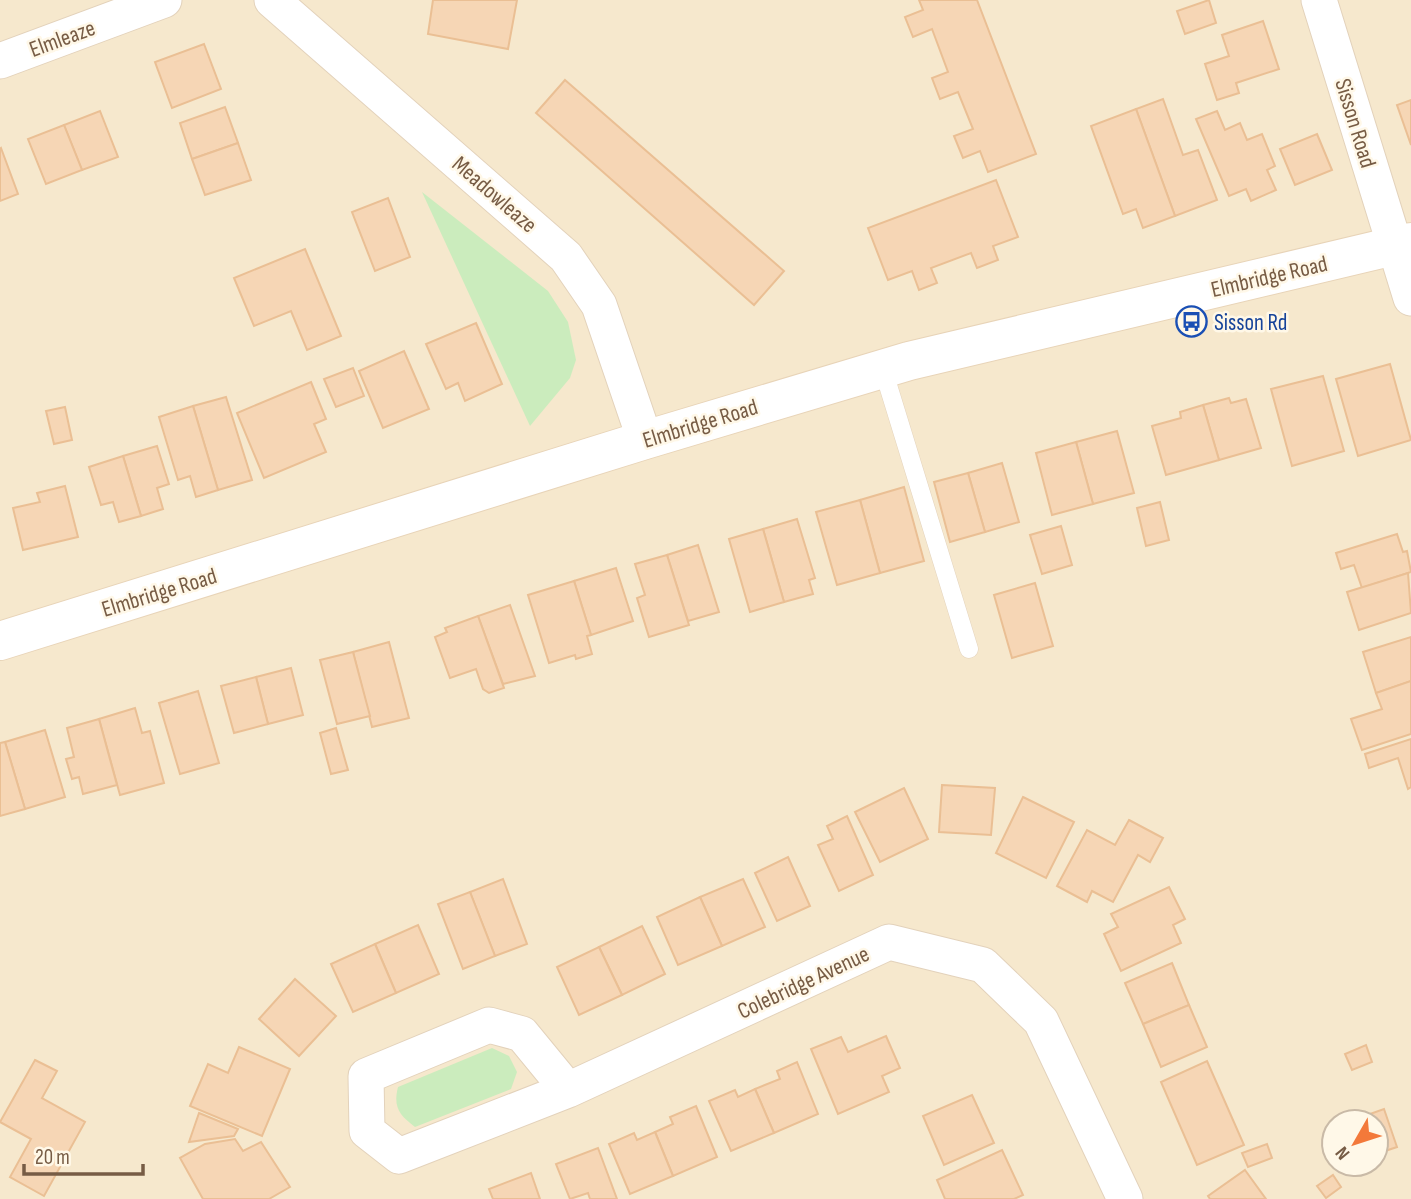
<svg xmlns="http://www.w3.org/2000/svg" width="1411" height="1199" viewBox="0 0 1411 1199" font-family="'Sofia Sans Condensed',sans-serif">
<rect width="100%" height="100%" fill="#fef6df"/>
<!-- residential -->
<path fill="#f6e8cd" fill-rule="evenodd" d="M0 0H1411V1199H0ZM1334 1122H1376V1164H1334Z"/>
<!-- green -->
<g fill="#cbecbd">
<polygon points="422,192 548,291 568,322 576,360 570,378 530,426"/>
<path d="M492 1048 509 1056 517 1072 511 1089 415 1127C399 1115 393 1107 398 1087Z"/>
</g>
<!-- building -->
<g fill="#f6d6b5" stroke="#eabf94" stroke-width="2">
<polygon points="433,0 517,0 508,49 428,34"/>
<polygon points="919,0 977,0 1036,154 988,172 980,151 963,158 954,136 973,129 958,92 940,99 932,78 948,72 932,29 913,37 905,17 923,10"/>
<polygon points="1209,0 1216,23 1185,34 1177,11"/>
<polygon points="1263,21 1279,69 1236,83 1239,93 1217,100 1205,64 1229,56 1222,35"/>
<polygon points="204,44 221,89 172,108 155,62"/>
<polygon points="565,80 784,271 754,305 536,113"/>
<polygon points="1163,99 1183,155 1198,150 1217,200 1175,216 1136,109"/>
<polygon points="1411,100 1411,145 1397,105"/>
<polygon points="225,107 238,143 192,159 180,123"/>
<polygon points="1136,109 1175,216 1143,228 1136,209 1123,214 1091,126"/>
<polygon points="100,111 118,157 82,170 64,125"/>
<polygon points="1217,111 1225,130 1240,123 1247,140 1262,134 1275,166 1267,170 1276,190 1251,201 1246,189 1229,196 1196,119"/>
<polygon points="64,125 82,170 46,184 28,139"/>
<polygon points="1317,134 1332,170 1295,185 1280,149"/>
<polygon points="238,143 251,180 205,195 192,159"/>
<polygon points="1,148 18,194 0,201 0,149"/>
<polygon points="996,180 1018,237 993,246 998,260 977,268 971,253 931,268 937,283 919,290 912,271 888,280 868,228"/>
<polygon points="388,198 410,257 375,271 352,212"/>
<polygon points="305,249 341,336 307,350 291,311 254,326 234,278"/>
<polygon points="476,323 502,384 465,401 458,383 446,389 426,344"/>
<polygon points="404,351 429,409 383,428 359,371"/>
<polygon points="1390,364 1411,440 1358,456 1336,379"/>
<polygon points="353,368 364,396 336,407 324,379"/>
<polygon points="1323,376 1344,451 1292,466 1271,389"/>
<polygon points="311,382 326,419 314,424 326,452 264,478 237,413"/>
<polygon points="226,397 252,480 218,490 193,406"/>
<polygon points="1229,398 1231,403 1246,399 1261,448 1219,460 1203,405"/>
<polygon points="1203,405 1219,460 1166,475 1152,426 1181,418 1180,412"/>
<polygon points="193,406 218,490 196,497 190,476 178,480 159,417"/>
<polygon points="65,407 72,440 54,444 46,411"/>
<polygon points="1117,431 1134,493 1093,504 1076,442"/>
<polygon points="1076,442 1093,504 1052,515 1036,453"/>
<polygon points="157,446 169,484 157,488 163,509 141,516 123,456"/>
<polygon points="123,456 141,516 119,522 113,502 101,505 89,467"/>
<polygon points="1002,463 1019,522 985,532 968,473"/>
<polygon points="968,473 985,532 950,542 934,482"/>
<polygon points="65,486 78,537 23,550 13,508 40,502 37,493"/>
<polygon points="904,487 924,561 880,573 860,500"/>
<polygon points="860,500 880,573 837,585 816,512"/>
<polygon points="1160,502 1169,540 1146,546 1137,508"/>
<polygon points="797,519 815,578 809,580 813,594 784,602 763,529"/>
<polygon points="1061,526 1072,565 1042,574 1030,535"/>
<polygon points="763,529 784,602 750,612 729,539"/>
<polygon points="1397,534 1403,552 1407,551 1411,572 1362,588 1354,565 1341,569 1336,553"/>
<polygon points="698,545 719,612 688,621 667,555"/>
<polygon points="667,555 689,625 649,637 637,598 645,595 635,564"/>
<polygon points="616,568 633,621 591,635 574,581"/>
<polygon points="1408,573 1411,613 1359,630 1347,592"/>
<polygon points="574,581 591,635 587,636 592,654 576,659 575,655 549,663 528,595"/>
<polygon points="1035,583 1053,646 1012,658 994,595"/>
<polygon points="510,605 535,676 503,684 478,616"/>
<polygon points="478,616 504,688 489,693 483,689 476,669 450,678 435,637 447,632 445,628"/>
<polygon points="1411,637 1411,681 1376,693 1363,652"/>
<polygon points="389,642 409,718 372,727 353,652"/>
<polygon points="353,652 370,716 337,724 320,660"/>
<polygon points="291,668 303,715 268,724 256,677"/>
<polygon points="256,677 268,724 234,733 221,686"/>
<polygon points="1411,681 1411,734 1362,750 1351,719 1382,709 1376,693"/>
<polygon points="198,691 219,763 180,774 159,703"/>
<polygon points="135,708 142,733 150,731 164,783 120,795 99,719"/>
<polygon points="99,719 117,785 83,794 79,777 72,779 66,759 74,757 67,728"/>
<polygon points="336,728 348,770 331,774 320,733"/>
<polygon points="45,730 65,797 25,809 5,742"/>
<polygon points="1411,739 1411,787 1408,789 1398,758 1369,768 1365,754"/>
<polygon points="5,742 25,809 0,816 0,743"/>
<polygon points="942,785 995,788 991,835 939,832"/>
<polygon points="904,788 928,839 880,862 855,812"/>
<polygon points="1023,797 1074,822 1046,878 996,853"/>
<polygon points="847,816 873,875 839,891 818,845 833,839 827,826"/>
<polygon points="1129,820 1163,838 1150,862 1138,855 1113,902 1092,891 1087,902 1057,886 1087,830 1115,845"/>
<polygon points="788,857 810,906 777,921 755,873"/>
<polygon points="503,879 527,944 495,956 470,892"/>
<polygon points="743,879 765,927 722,946 700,897"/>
<polygon points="1169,887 1185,919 1173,925 1181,943 1121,971 1104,934 1118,927 1111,914"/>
<polygon points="470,892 495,956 463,969 438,904"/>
<polygon points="700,897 722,946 678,965 657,917"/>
<polygon points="418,925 439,974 396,993 375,944"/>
<polygon points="642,926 665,974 622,995 599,947"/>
<polygon points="375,944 396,993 353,1012 331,964"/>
<polygon points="599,947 622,995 579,1015 557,967"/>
<polygon points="1172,963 1189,1005 1143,1024 1125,983"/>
<polygon points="295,979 336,1016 299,1056 259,1019"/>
<polygon points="1189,1005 1207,1047 1161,1067 1143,1024"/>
<polygon points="886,1036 900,1068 882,1076 889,1092 838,1114 811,1049 841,1037 848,1052"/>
<polygon points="1366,1045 1372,1062 1352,1070 1345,1054"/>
<polygon points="239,1047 290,1069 262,1136 190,1106 208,1064 228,1073"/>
<polygon points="35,1060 57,1071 42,1098 85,1122 44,1196 10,1177 31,1139 0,1122"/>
<polygon points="1207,1061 1244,1145 1197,1165 1161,1082"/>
<polygon points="797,1062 818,1114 774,1133 755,1089 780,1079 777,1071"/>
<polygon points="755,1089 774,1133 731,1151 709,1101 735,1090 738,1097"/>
<polygon points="972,1095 994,1143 944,1165 923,1116"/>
<polygon points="696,1106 717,1157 673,1176 655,1132 673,1124 670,1117"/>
<polygon points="1384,1109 1397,1147 1376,1154 1376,1122 1353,1120"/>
<polygon points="199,1113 238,1129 234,1136 189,1142"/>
<polygon points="655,1132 673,1176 630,1194 609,1144 634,1133 637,1140"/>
<polygon points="235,1139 243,1151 261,1142 290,1187 269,1199 203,1199 180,1158 205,1144"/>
<polygon points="1267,1144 1272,1158 1248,1167 1242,1153"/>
<polygon points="598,1148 617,1199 590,1199 588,1193 570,1199 556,1164"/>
<polygon points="1002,1150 1023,1195 1014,1199 945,1199 937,1180"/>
<polygon points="1245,1170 1266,1199 1210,1199 1208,1196"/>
<polygon points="531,1173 540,1199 493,1199 489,1189"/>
<polygon points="1333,1175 1341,1187 1326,1198 1317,1186"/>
</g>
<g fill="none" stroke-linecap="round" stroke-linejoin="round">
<defs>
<polyline id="lane" points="883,369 969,649"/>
<g id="street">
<polyline points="272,0 566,257 599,305 645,440"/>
<polyline points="1319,0 1411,298"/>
<polyline points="0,61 164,0"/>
<polyline points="568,1090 522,1034 489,1025 366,1076 367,1131 399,1156 568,1090 889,942 983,965 1041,1021 1125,1199"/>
</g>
<polyline id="secondary" points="0,641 645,440 909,361 1411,242"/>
</defs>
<!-- lane casing -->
<use href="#lane" stroke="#e3d2bb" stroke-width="19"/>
<!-- street casing -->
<use href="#street" stroke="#e3d2bb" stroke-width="37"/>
<!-- secondary casing -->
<use href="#secondary" stroke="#e8d4b8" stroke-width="40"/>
<!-- lane -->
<use href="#lane" stroke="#fff" stroke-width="18"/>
<!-- street -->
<use href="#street" stroke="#fff" stroke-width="35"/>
<!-- secondary -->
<use href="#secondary" stroke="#fff" stroke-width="38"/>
</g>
<!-- icons -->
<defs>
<symbol id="bus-ring" viewBox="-11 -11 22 22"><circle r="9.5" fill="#fff8e8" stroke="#1a4fb4" stroke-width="1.5"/><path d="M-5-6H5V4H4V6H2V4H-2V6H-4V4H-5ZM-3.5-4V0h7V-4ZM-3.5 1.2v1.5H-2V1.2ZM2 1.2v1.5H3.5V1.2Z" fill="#1a4fb4"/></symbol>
</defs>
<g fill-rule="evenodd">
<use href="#bus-ring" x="1174" y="304" width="35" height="35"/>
</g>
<g text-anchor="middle" stroke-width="5" stroke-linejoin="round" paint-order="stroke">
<!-- street labels -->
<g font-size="23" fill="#775c45" stroke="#fff8e8">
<text transform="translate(62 38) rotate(-20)" y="8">Elmleaze</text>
<text transform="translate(1356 123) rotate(73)" y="8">Sisson Road</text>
<text transform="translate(495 194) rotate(41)" y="8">Meadowleaze</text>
<text transform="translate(1269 276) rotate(-13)" y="8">Elmbridge Road</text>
<text transform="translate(700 423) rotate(-17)" y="8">Elmbridge Road</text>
<text transform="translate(159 592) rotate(-17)" y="8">Elmbridge Road</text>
<text transform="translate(803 982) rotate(-25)" y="8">Colebridge Avenue</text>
</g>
<!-- transit labels -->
<g font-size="23" fill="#164399" stroke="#fff8e8" text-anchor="start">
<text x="1214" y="330">Sisson Rd</text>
</g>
</g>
<!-- north arrow -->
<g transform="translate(1355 1143) rotate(231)"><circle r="33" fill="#fff8e8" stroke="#c9baa7" stroke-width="2"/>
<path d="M0-5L12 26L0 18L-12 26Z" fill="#f3793a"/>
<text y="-10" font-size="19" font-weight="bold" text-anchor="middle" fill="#775c45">N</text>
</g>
<!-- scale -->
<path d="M24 1164v10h119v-10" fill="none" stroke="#775c45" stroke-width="3.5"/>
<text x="35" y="1164" font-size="21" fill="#775c45" stroke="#fff8e8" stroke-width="5" paint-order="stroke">20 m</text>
</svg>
